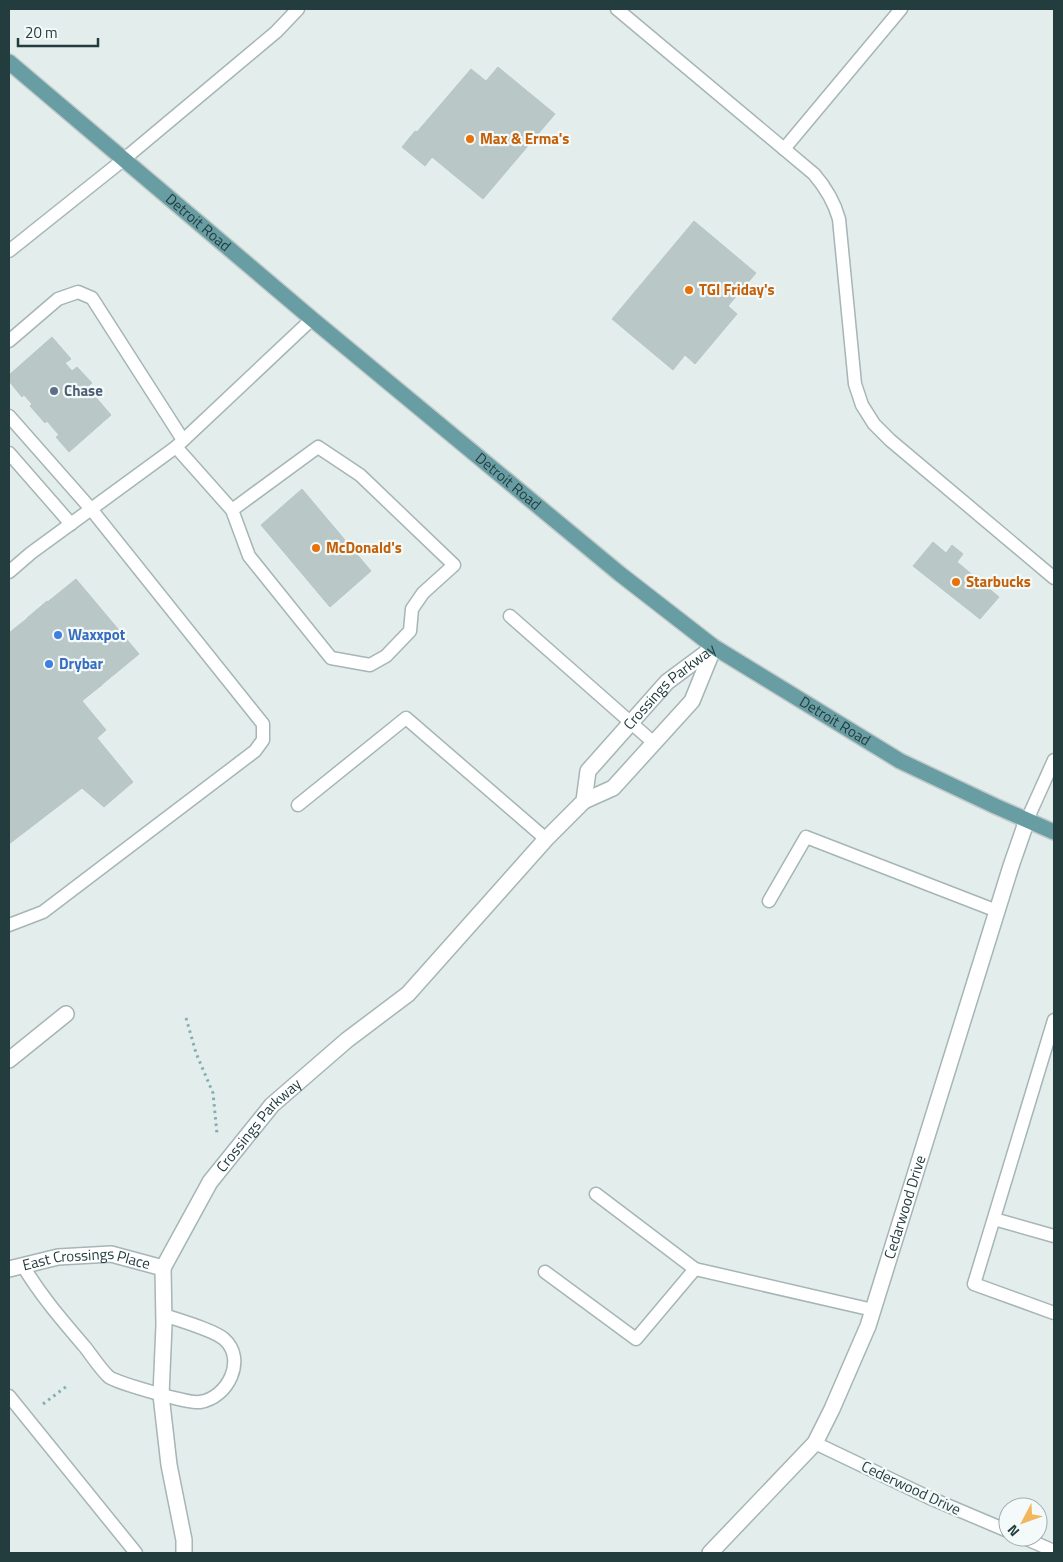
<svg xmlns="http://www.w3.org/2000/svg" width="1063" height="1562" viewBox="0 0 1063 1562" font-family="'Titillium Web',sans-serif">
<rect width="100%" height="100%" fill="#e3edec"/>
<!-- building -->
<g fill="#b9c8c7" stroke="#b6c7c6">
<polygon points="498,67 555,114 483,199 432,157 425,166 402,147 415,131 417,132 471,69 486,81"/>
<polygon points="694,221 756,273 728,306 737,314 695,364 685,355 673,370 612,319"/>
<polygon points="52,337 71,359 65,363 72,371 77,367 92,383 87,387 111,415 69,452 56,437 59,435 47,421 45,423 30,406 32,404 24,395 22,397 9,381 9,375"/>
<polygon points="302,489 371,571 330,607 261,525"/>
<polygon points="933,542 946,553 952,545 963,554 957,562 999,597 980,619 913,566"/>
<polygon points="76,579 139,654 82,701 106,730 97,738 133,782 104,807 82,788 9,844 9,633"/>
<polygon points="47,601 89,651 79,659 102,685 90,694 27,618"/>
</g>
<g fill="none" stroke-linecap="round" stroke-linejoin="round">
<defs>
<g id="service">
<path d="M617 9 814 174C826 188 834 201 839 219L855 384 862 405 874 424 890 440 1054 578"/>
<polyline points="784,149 901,9"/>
<polyline points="9,251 123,160 276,32 298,9"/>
<polyline points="9,341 58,299 78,292 92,298 183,440"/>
<polyline points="9,416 91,509 263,724 263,740 255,751 43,912 9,925"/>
<polyline points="176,447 232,510 249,556 331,658 370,665 386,656 410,631 412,609 423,593 454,565 360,475 318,447 232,510"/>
<polyline points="9,453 71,524"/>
<polyline points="9,572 31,553 176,447 312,319"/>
<polyline points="510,616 654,743"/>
<polyline points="298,805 406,718 546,839"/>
<polyline points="1027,820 1054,760"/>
<polyline points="769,901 806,837 997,911"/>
<polyline points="1054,1020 974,1284 1054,1313"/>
<polyline points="596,1194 695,1269"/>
<polyline points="994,1219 1054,1236"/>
<path d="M23 1266C41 1296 62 1320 85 1347 92 1356 101 1370 109 1377 118 1383 189 1404 200 1402 228 1398 247 1359 224 1339 214 1330 178 1320 164 1315"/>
<polyline points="545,1272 636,1339 695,1269 873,1310"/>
<polyline points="9,1396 136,1553"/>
<polyline points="815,1443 930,1498 1008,1531"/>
<polyline points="1022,1537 1054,1551"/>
</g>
<g id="minor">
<path id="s1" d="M584 801 588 771 667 682 714 647"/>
<polyline points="9,1060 66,1014"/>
<path id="s2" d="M9 1269 58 1257 111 1254 163 1268"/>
<path id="s3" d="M184 1553V1540L169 1465 161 1395 164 1325 163 1268 210 1182 272 1105 347 1040 408 994 546 839 584 801 613 788 692 701 714 647"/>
<path id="s4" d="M710 1553 815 1443 832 1409 868 1326 1011 866 1027 820"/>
</g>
<g id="primary">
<path id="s5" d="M9 62 312 319 620 574 714 647 900 761 995 806 1054 832"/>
</g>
</defs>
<!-- service casing -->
<use href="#service" stroke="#a6b5b5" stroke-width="15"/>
<!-- minor casing -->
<use href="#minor" stroke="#a6b5b5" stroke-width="18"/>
<!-- primary casing -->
<use href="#primary" stroke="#c1c9c9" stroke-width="18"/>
<!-- path -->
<g stroke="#84afb1" stroke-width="3" stroke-dasharray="2.5 4" stroke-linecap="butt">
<polyline points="186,1018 196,1053 213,1093 217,1134"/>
<polyline points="43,1404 67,1386"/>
</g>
<!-- service -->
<use href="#service" stroke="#fff" stroke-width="12"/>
<!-- minor -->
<use href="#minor" stroke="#fff" stroke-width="15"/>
<!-- primary -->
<use href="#primary" stroke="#689ea3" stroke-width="15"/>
</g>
<!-- markers -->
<g fill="#e8710a" stroke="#f4faf9" stroke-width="2">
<circle cx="470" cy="139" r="5"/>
<circle cx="689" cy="290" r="5"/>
<circle cx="316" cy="548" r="5"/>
<circle cx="956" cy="582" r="5"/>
</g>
<circle fill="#5c6f8a" stroke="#f4faf9" stroke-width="2" cx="54" cy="391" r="5"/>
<g fill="#3f7fe0" stroke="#f4faf9" stroke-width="2">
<circle cx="58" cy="635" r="5"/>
<circle cx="49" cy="664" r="5"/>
</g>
<g text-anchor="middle" stroke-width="4.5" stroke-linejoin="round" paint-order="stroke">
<!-- food labels -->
<g font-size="15" font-weight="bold" fill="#c56008" stroke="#f4faf9" text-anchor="start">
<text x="480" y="144">Max &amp; Erma's</text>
<text x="699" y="295">TGI Friday's</text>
<text x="326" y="553">McDonald's</text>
<text x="966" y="587">Starbucks</text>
</g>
<!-- street labels -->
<g font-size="15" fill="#233d3f" stroke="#f4faf9">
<text dy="5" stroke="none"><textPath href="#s5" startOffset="248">Detroit Road</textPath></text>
<text dy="5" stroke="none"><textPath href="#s5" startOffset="652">Detroit Road</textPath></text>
<text dy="5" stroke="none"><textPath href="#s1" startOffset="148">Crossings Parkway</textPath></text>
<text dy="5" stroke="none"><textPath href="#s5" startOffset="1058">Detroit Road</textPath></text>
<text dy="5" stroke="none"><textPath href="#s3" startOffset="460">Crossings Parkway</textPath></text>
<text dy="5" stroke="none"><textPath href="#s4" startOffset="405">Cedarwood Drive</textPath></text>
<text dy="5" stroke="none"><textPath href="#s2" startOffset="79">East Crossings Place</textPath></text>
<text transform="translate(911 1488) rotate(25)" y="5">Cederwood Drive</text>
</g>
<!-- service labels -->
<g font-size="15" font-weight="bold" fill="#4e5e75" stroke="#f4faf9" text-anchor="start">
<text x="64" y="396">Chase</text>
</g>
<!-- shop labels -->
<g font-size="15" font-weight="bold" fill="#366cbe" stroke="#f4faf9" text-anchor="start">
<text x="68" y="640">Waxxpot</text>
<text x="59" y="669">Drybar</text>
</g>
</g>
<!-- border -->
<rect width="1063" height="1562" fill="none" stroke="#233d3f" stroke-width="20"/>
<!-- north arrow -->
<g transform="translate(1023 1522) rotate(229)"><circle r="24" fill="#f4faf9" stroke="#a0aeaf"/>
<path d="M0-4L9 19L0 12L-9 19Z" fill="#f3b65c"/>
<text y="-8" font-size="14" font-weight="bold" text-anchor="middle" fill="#233d3f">N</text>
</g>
<!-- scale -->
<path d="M18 38v8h80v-8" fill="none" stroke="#233d3f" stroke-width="2.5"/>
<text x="25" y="38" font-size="15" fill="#233d3f" stroke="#f4faf9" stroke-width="4" paint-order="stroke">20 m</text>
</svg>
